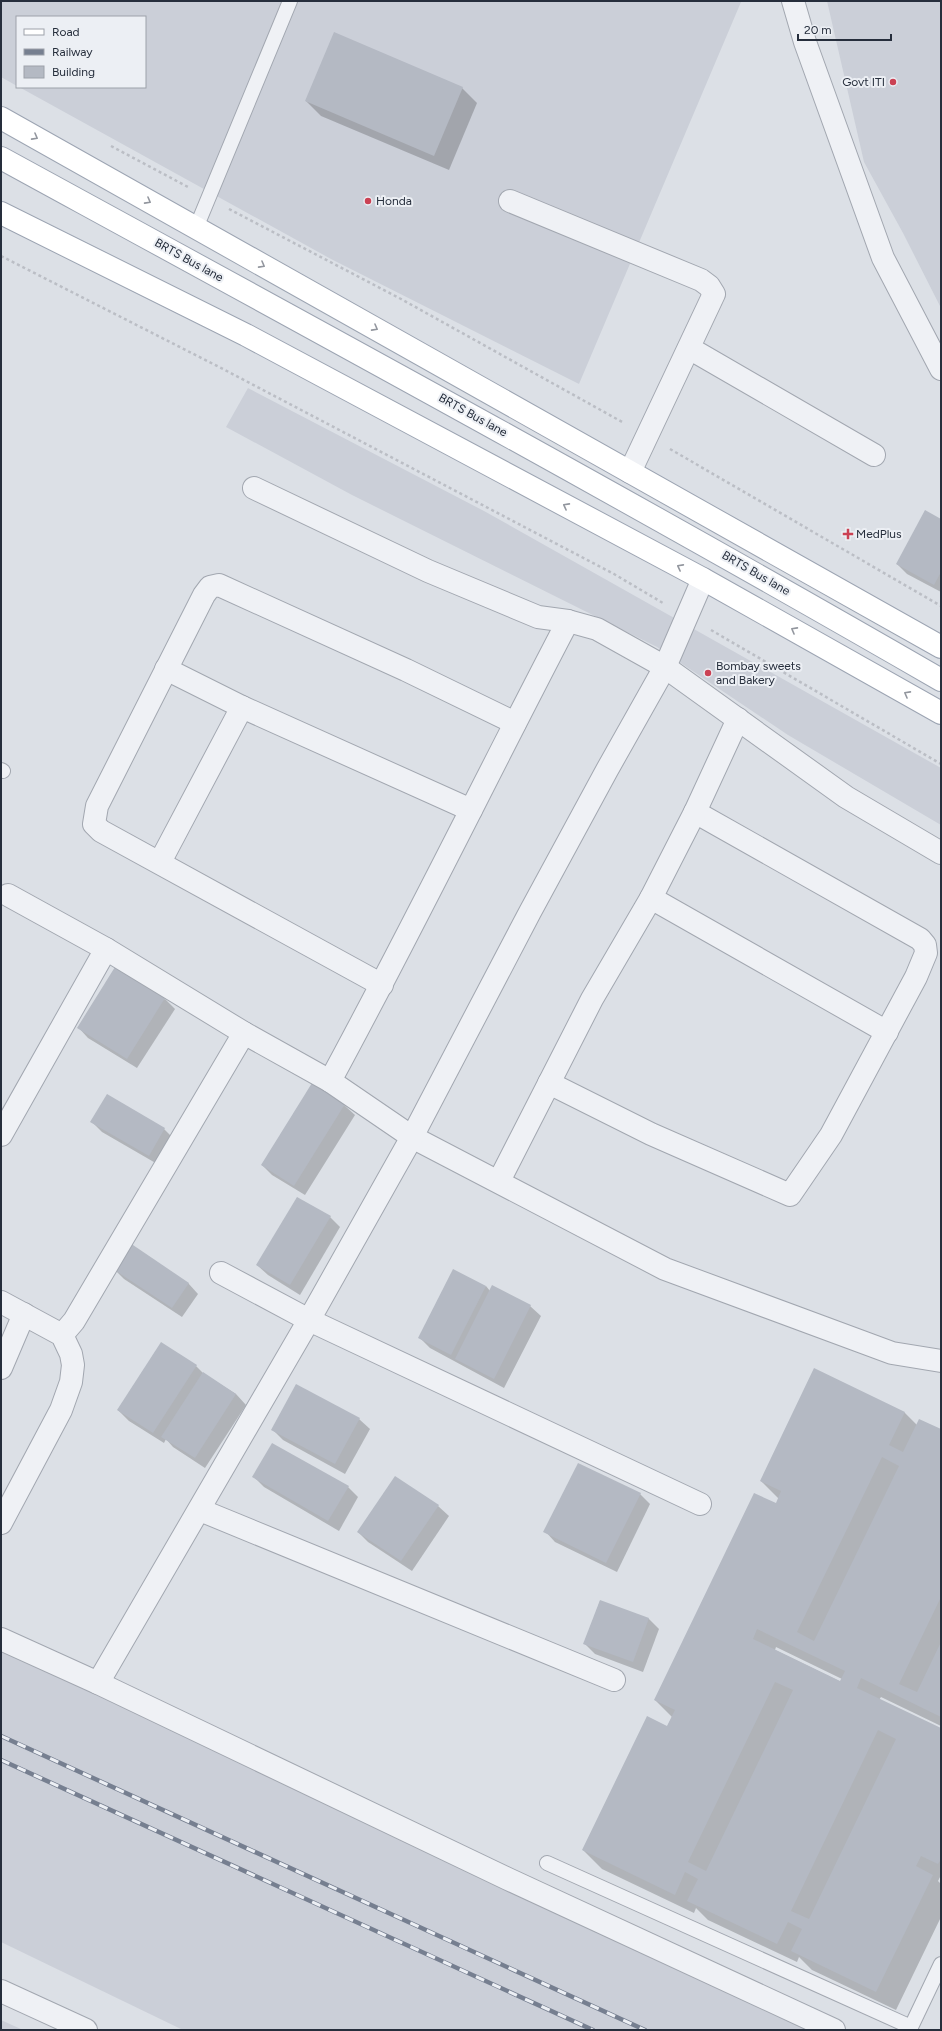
<svg xmlns="http://www.w3.org/2000/svg" width="942" height="2031" viewBox="0 0 942 2031" font-family="Figtree,sans-serif">
<rect width="100%" height="100%" fill="#dce0e6"/>
<!-- built -->
<g fill="#cbcfd8">
<polygon points="1,1 741,1 741,2 579,384 331,259 19,87 145,87 145,17 17,17 17,86 1,77"/>
<polygon points="827,1 941,1 941,308 903,233 864,162"/>
<polygon points="248,388 484,511 941,768 941,825 788,735 657,647 352,495 226,427"/>
<polygon points="1,1651 832,2030 183,2030 1,1942"/>
<polygon points="1,2020 23,2030 1,2030"/>
</g>
<!-- shadow -->
<g fill="#0003" fill-rule="evenodd">
<polygon points="462,88 477,103 449,170 321,116 306,101"/>
<polygon points="941,520 941,592 907,574 897,564"/>
<polygon points="165,999 175,1009 137,1068 88,1038 78,1027"/>
<polygon points="344,1105 355,1115 305,1195 272,1175 262,1165"/>
<polygon points="91,1121 164,1129 174,1139 159,1165 102,1132"/>
<polygon points="330,1217 340,1227 300,1295 268,1275 257,1265"/>
<polygon points="114,1269 188,1283 198,1294 182,1317 124,1279"/>
<polygon points="486,1286 490,1291 530,1306 541,1316 504,1388 430,1348 420,1338"/>
<polygon points="196,1366 204,1374 236,1394 246,1405 205,1468 173,1447 166,1439 164,1443 129,1421 118,1410"/>
<path d="M815 1370 905 1413 917 1425 941 1430V1726L881 1697 879 1700 941 1730V1875L938 1881 941 1884V1917L896 2010 812 1970 799 1957 797 1962 708 1920 696 1908 694 1913 602 1869 583 1850 667 1727 672 1717 655 1700 777 1504 779 1499 761 1481ZM776 1647 842 1679 841 1682 775 1650Z"/>
<polygon points="359,1419 370,1429 345,1474 283,1440 273,1430"/>
<polygon points="254,1477 348,1487 358,1497 339,1531 264,1487"/>
<polygon points="640,1494 650,1504 617,1572 555,1542 545,1531"/>
<polygon points="438,1506 449,1516 412,1571 368,1542 358,1532"/>
<polygon points="600,1601 649,1619 659,1629 643,1672 595,1654 585,1644"/>
</g>
<!-- building -->
<g fill="#b4b9c3" fill-rule="evenodd">
<polygon points="334,32 463,87 434,156 305,101"/>
<polygon points="925,510 941,519 941,572 934,585 896,564"/>
<polygon points="115,967 165,998 127,1059 77,1028"/>
<polygon points="312,1083 345,1104 294,1186 261,1165"/>
<polygon points="107,1094 165,1128 149,1156 90,1122"/>
<polygon points="297,1197 331,1216 290,1285 256,1265"/>
<polygon points="130,1243 189,1283 172,1308 113,1269"/>
<polygon points="453,1269 486,1286 451,1355 418,1338"/>
<polygon points="492,1285 531,1305 494,1379 455,1359"/>
<polygon points="161,1342 197,1365 153,1433 117,1410"/>
<path d="M814 1368 905 1412 889 1445 903 1452 919 1419 941 1429V1597L899 1684 917 1692 941 1642V1717L861 1678 857 1688 941 1728V1859L938 1864 921 1856 916 1866 933 1875 876 1992 791 1951 802 1929 788 1922 777 1944 687 1901 698 1879 685 1872 675 1895 582 1850 647 1716 667 1726 675 1710 654 1700 754 1493 776 1503 781 1491 760 1481ZM882 1457 899 1466 814 1641 797 1632ZM757 1629 845 1671 840 1681 753 1639ZM775 1682 793 1690 706 1871 688 1862ZM878 1730 896 1739 809 1919 791 1911Z"/>
<polygon points="203,1372 236,1394 195,1458 161,1437"/>
<polygon points="296,1384 360,1418 335,1464 271,1430"/>
<polygon points="272,1443 349,1486 328,1521 252,1477"/>
<polygon points="578,1463 641,1493 606,1563 543,1532"/>
<polygon points="395,1476 439,1505 401,1561 357,1532"/>
<polygon points="600,1600 649,1618 633,1662 583,1644"/>
</g>
<g fill="none" stroke-linecap="round" stroke-linejoin="round">
<defs>
<g id="service">
<polyline points="196,228 290,1"/>
<polyline points="1,770 3,771"/>
<polyline points="547,1863 911,2027 941,1964"/>
</g>
<g id="minor">
<polyline points="793,1 805,42 883,258 941,369"/>
<polyline points="510,201 701,280 709,286 714,294 630,472"/>
<polyline points="689,348 874,455"/>
<polyline points="254,488 428,571 538,617 568,621 597,629 665,667 846,797 941,853"/>
<polyline points="166,669 242,707 471,810"/>
<polyline points="160,862 242,707"/>
<polyline points="8,895 106,949 244,1033 330,1081 412,1137 665,1269 892,1353 941,1361"/>
<polyline points="651,898 887,1032"/>
<polyline points="382,985 101,831 94,824 97,806 204,595 210,587 219,585 406,670 515,723"/>
<path d="M330 1081C412 930 488 774 568 621"/>
<polyline points="549,1083 651,1134 790,1195 831,1135 916,977 926,953 925,945 920,939 695,812"/>
<polyline points="1,1135 106,949"/>
<polyline points="499,1181 592,999 651,898 695,812 738,719"/>
<polyline points="221,1273 309,1320 700,1504"/>
<polyline points="1,1302 62,1335 71,1354 73,1365 71,1382 61,1410 1,1523"/>
<polyline points="62,1335 74,1321 244,1033"/>
<polyline points="1,1368 24,1314"/>
<polyline points="200,1510 614,1680"/>
<polyline points="1,1639 98,1683 309,1320 412,1137 530,912 607,770 665,667 703,579"/>
<polyline points="98,1683 508,1879 834,2030"/>
</g>
<polyline id="tertiary" points="1,1991 86,2030"/>
<g id="primary">
<polyline points="1,118 941,647"/>
<path d="M1 158C316 330 631 501 941 680"/>
<polyline points="1,213 246,335 703,579 941,713"/>
</g>
</defs>
<!-- service casing -->
<use href="#service" stroke="#a2a7b0" stroke-width="16"/>
<!-- minor casing -->
<use href="#minor" stroke="#a2a7b0" stroke-width="24"/>
<!-- tertiary casing -->
<use href="#tertiary" stroke="#a2a7b0" stroke-width="24"/>
<!-- primary casing -->
<use href="#primary" stroke="#9ca4b2" stroke-width="24"/>
<!-- path -->
<g stroke="#bbbec5" stroke-width="2.5" stroke-dasharray="3 3" stroke-linecap="butt">
<polyline points="111,146 188,187"/>
<polyline points="229,209 401,299 624,423"/>
<polyline points="1,256 223,369 614,574 663,603"/>
<polyline points="670,449 941,606"/>
<polyline points="711,630 941,764"/>
</g>
<!-- service -->
<use href="#service" stroke="#eff1f5" stroke-width="14"/>
<!-- minor -->
<use href="#minor" stroke="#eff1f5" stroke-width="22"/>
<!-- tertiary -->
<use href="#tertiary" stroke="#eff1f5" stroke-width="22"/>
<!-- primary -->
<use href="#primary" stroke="#fff" stroke-width="22"/>
<defs>
<g id="rail">
<polyline points="1,1736 645,2030"/>
<polyline points="1,1760 593,2030"/>
</g>
</defs>
<!-- rail casing -->
<use href="#rail" stroke="#767f90" stroke-width="4.5"/>
<!-- rail -->
<use href="#rail" stroke="#eceff4" stroke-width="3" stroke-dasharray="9" stroke-linecap="butt"/>
</g>
<!-- one-way arrows -->
<defs><path id="oneway-chevron" d="M-2-3.5L2.5 0L-2 3.5" fill="none" stroke-width="1.6" stroke-linecap="round" stroke-linejoin="round"/></defs>
<g stroke="#92969e">
<use href="#oneway-chevron" transform="translate(35 137) rotate(29)"/>
<use href="#oneway-chevron" transform="translate(148 201) rotate(29)"/>
<use href="#oneway-chevron" transform="translate(262 265) rotate(29)"/>
<use href="#oneway-chevron" transform="translate(375 328) rotate(29)"/>
<use href="#oneway-chevron" transform="translate(566 506) rotate(-152)"/>
<use href="#oneway-chevron" transform="translate(680 567) rotate(-152)"/>
<use href="#oneway-chevron" transform="translate(794 630) rotate(-151)"/>
<use href="#oneway-chevron" transform="translate(907 694) rotate(-151)"/>
</g>
<!-- markers -->
<g fill="#cb4153" stroke="#eceff4" stroke-width="1.5">
<circle cx="893" cy="82" r="4"/>
<circle cx="368" cy="201" r="4"/>
<path d="M846 528h4v4h4v4h-4v4h-4v-4h-4v-4h4z"/>
<circle cx="708" cy="673" r="4"/>
</g>
<g text-anchor="middle" stroke-width="4" stroke-linejoin="round" paint-order="stroke">
<!-- poi labels -->
<g font-size="12" fill="#262e3c" stroke="#eceff4" text-anchor="start">
<text x="885" y="86" text-anchor="end">Govt ITI</text>
<text x="376" y="205">Honda</text>
<text x="856" y="538">MedPlus</text>
<text x="716" y="670">Bombay sweets<tspan x="716" dy="14">and Bakery</tspan></text>
</g>
<!-- street labels -->
<g font-size="12" fill="#262e3c" stroke="#eceff4">
<text transform="translate(189 260) rotate(29)" y="4">BRTS Bus lane</text>
<text transform="translate(473 415) rotate(29)" y="4">BRTS Bus lane</text>
<text transform="translate(756 573) rotate(30)" y="4">BRTS Bus lane</text>
</g>
</g>
<!-- border -->
<rect width="942" height="2031" fill="none" stroke="#262e3c" stroke-width="4"/>
<!-- legend -->
<rect x="16" y="16" width="130" height="72" fill="#eceff4" stroke="#9da2aa"/>
<rect x="24" y="29" width="20" height="6" fill="#ffffff" stroke="#9da2aa"/>
<text x="52" y="36" font-size="12" fill="#262e3c">Road</text>
<rect x="24" y="49" width="20" height="6" fill="#767f90" stroke="#9da2aa"/>
<text x="52" y="56" font-size="12" fill="#262e3c">Railway</text>
<rect x="24" y="66" width="20" height="12" fill="#b4b9c3" stroke="#9da2aa"/>
<text x="52" y="76" font-size="12" fill="#262e3c">Building</text>
<!-- scale -->
<path d="M798 34v6h93v-6" fill="none" stroke="#262e3c" stroke-width="2"/>
<text x="804" y="34" font-size="12" fill="#262e3c" stroke="#eceff4" stroke-width="3" paint-order="stroke">20 m</text>
</svg>
